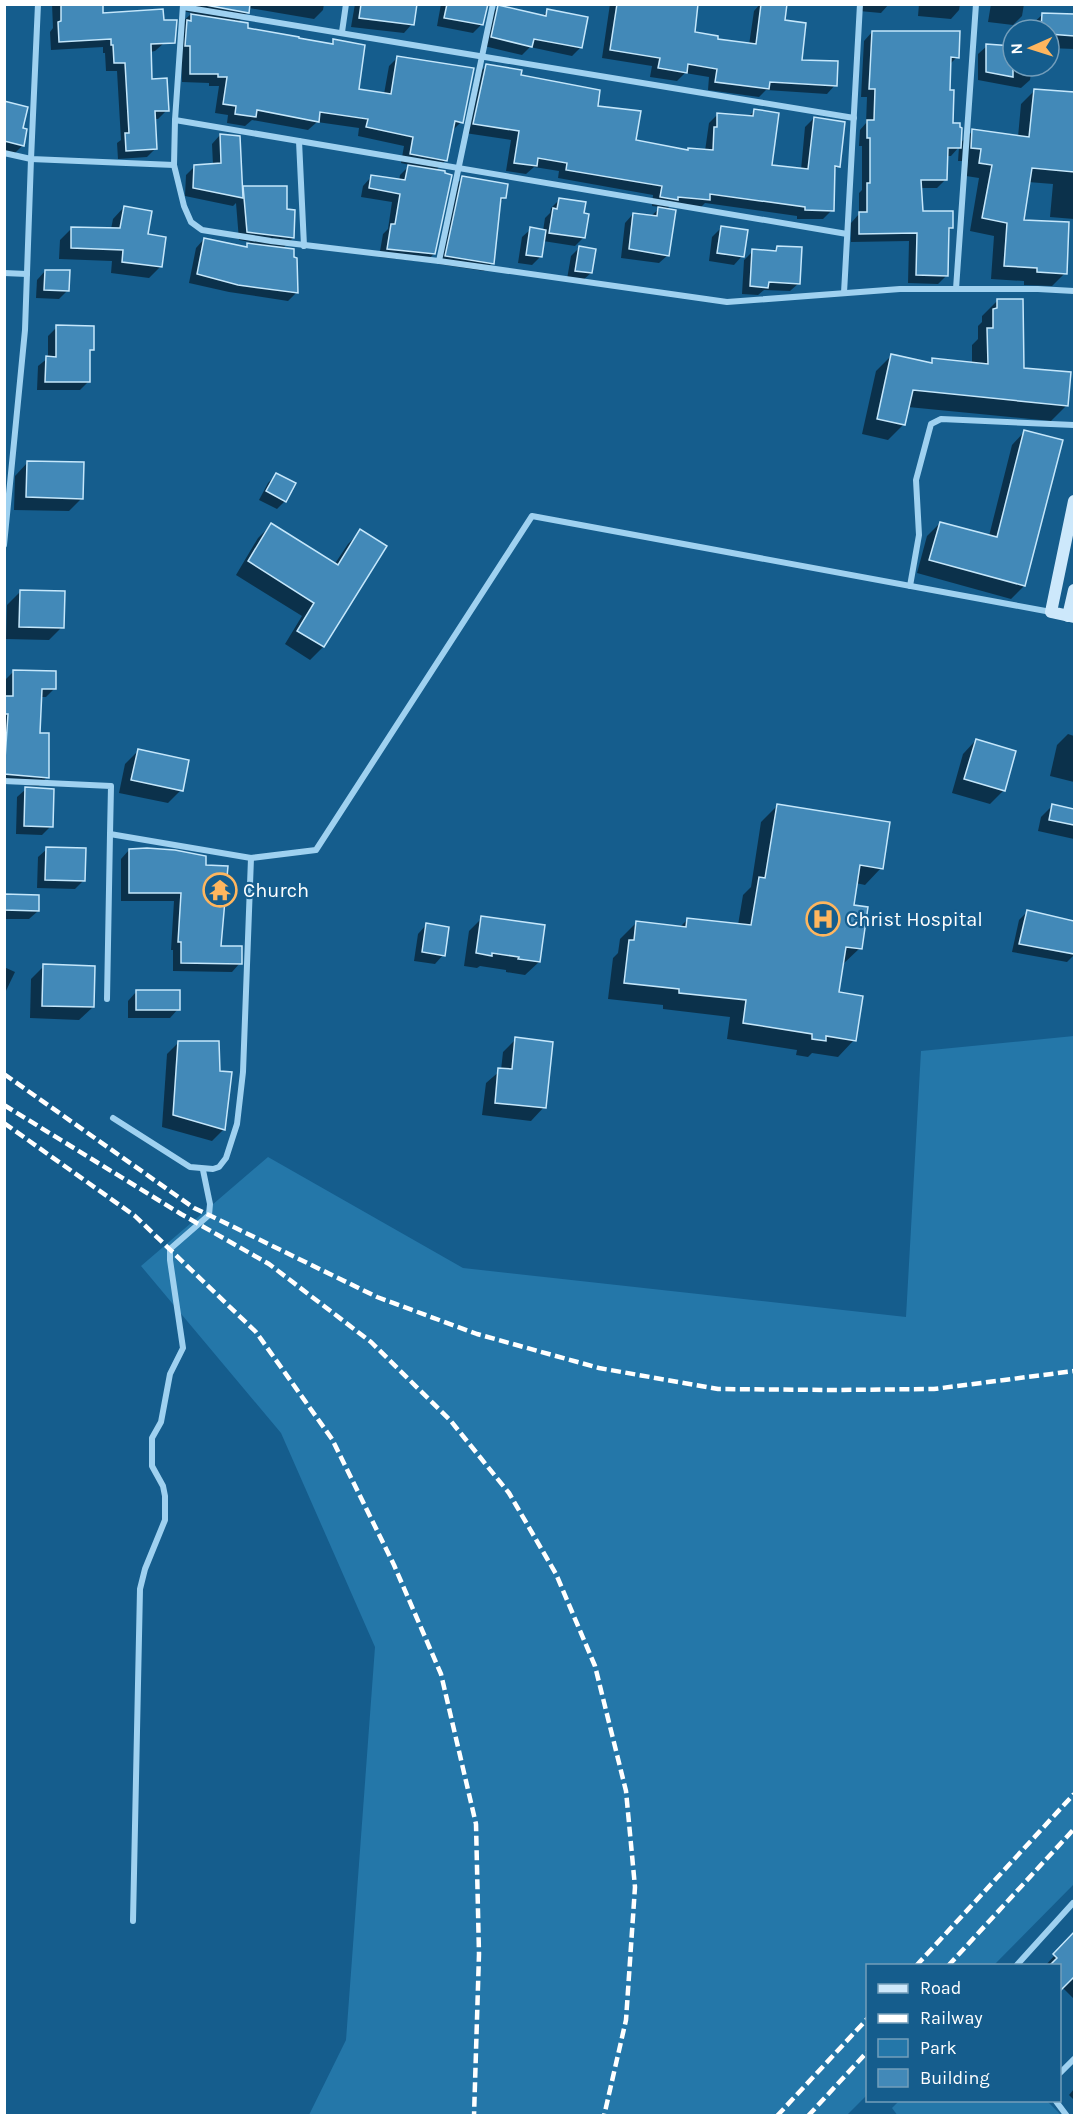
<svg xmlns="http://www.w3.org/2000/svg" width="1079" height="2120" viewBox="0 0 1079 2120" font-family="Karla,sans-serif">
<rect width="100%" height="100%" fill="#155d8d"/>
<!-- green -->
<g fill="#2477a9">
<polygon points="1074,1036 1074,1884 994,1965 868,1966 867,2095 847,2115 309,2115 346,2040 375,1647 281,1433 141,1266 268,1157 463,1268 906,1317 921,1051"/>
<polygon points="1047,2101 1061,2115 898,2116 892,2108 899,2101"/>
</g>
<!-- shadow -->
<g fill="#0007">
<polygon points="52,4 101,4 102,15 164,43 155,51 150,52 151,81 167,110 158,119 154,119 155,149 147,157 118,159 117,143 121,140 117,71 106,71 105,53 103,53 103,47 51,50 50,32 53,28"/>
<polygon points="183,4 324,4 323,10 314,19 249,8 248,12 237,23 246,30 330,45 334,41 357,90 384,94 389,66 398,57 461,122 452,131 446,160 435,171 434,254 425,262 379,257 383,234 388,229 392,202 361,197 363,186 371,177 399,181 400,175 410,165 401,163 404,146 358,136 359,128 317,122 308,130 252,120 245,126 227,123 228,115 215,113 219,86 209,86 209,83 182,82 180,24 192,13 182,11"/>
<polygon points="355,4 416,4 412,24 404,33 351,27"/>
<polygon points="441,4 486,4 482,24 473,33 437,26"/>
<polygon points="610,4 697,4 694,33 716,40 749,45 754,11 760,4 775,4 800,62 835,85 827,94 766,90 759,97 708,90 709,77 685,73 677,81 650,77 652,66 602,58"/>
<polygon points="859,4 889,4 881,13 859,11"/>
<polygon points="919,4 960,4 959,10 951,19 918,16"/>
<polygon points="991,4 1024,4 1022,16 1013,25 988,22"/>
<polygon points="499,6 541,17 548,11 581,47 572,56 530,47 522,55 484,46 490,15"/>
<polygon points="1043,14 1074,16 1074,49 1049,48 1049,30 1029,30 1029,27"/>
<polygon points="872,32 957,57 949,65 949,91 952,124 959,144 973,131 1018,137 1021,104 1035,90 1074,93 1074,219 1050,217 1053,184 1028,182 1022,221 1065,273 1052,286 1024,285 1024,281 991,279 994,236 970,231 979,178 966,176 968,161 958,161 959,147 951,156 946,156 946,179 937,188 920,188 921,212 952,228 947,232 947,275 938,284 908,283 909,241 851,242 851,223 859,214 859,193 862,190 862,146 859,146 860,130 866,123 867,97 861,97 864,41"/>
<polygon points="987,46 1013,48 1013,66 1032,66 1030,80 1021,88 978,80 978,54"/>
<polygon points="486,66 519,76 596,108 635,141 687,151 705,151 709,123 718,114 748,117 754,111 770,166 801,170 805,127 814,118 838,166 833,171 832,210 823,219 797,219 797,216 705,203 700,208 670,206 666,210 668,255 659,263 621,258 625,223 633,214 651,216 661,207 652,206 653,195 558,178 559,171 534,167 526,174 506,171 511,140 465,133 477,75"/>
<polygon points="4,103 21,129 23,145 13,155 4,153"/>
<polygon points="220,135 241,191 244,188 286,210 293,212 293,238 282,249 297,292 288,301 229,292 189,283 196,248 204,239 244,248 250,242 239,240 236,203 233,206 185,196 186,175 195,166 213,165 212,144"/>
<polygon points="463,178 504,198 499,203 492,263 484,271 438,264 454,186"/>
<polygon points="560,199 583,238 575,246 543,241 541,256 532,265 518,263 522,237 531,229 543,231 545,218 550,213 551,208"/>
<polygon points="124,207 146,236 161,266 149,278 111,273 112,261 59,259 60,240 72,228 111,229 113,219"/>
<polygon points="721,228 742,256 734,265 709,261 712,237"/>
<polygon points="580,247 591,273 582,281 567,279 571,256"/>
<polygon points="777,247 799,283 790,291 764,290 758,295 742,294 744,260 753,251 772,252"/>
<polygon points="45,271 68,290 59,299 36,298 37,280"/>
<polygon points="997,301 1023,369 1067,405 1051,421 908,407 904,424 888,440 862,434 876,371 891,356 929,364 933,360 972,364 972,345 978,339 978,326 982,322 982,316"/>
<polygon points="57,327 92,349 89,353 88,382 80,390 37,390 38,366 48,358 48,336"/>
<polygon points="1025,431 1024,586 1011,599 917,573 927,536 940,523 989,536 1012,445"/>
<polygon points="28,462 82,498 69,511 14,510 15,476"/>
<polygon points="276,475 285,501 277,509 259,500 268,483"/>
<polygon points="271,525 334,565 348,544 361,531 385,547 323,647 310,660 285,644 302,616 236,575 258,538"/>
<polygon points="20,592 62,627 49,640 6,639 7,605"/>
<polygon points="14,671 54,689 46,697 40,697 39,734 47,777 39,786 4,783 5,680"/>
<polygon points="1068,734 1074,736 1074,782 1050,776 1057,745"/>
<polygon points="976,740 1015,752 1003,791 990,804 952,793 963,754"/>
<polygon points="138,751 181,790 168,803 119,793 125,764"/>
<polygon points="26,789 51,826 42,835 16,834 17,797"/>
<polygon points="778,805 881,868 865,885 856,883 852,906 860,948 842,965 837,994 854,1040 838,1057 812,1053 808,1057 796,1055 797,1050 727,1039 730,1017 663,1009 663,1005 608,999 613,958 618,953 620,939 636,923 679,928 687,920 738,925 743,895 751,887 761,822"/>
<polygon points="1053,805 1074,810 1074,839 1038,831 1041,817"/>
<polygon points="47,849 84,880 75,889 37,888 38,857"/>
<polygon points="129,850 205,867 220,947 240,963 232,972 173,971 173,950 171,950 174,901 121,901 121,859"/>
<polygon points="4,895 38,911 29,919 4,919"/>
<polygon points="1028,911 1074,922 1074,955 1067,962 1012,952 1019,920"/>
<polygon points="482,918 539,962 525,975 506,972 506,970 480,966 477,968 464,966 469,931"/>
<polygon points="426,925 443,955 435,964 414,961 418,934"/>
<polygon points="44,966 93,1007 79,1020 30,1018 31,979"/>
<polygon points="4,967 15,972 4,995"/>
<polygon points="136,992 178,1009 170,1018 128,1018 128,1001"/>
<polygon points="516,1039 544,1107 531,1121 482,1115 486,1083 501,1070 503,1052"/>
<polygon points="179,1042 224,1129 212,1141 162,1127 167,1054"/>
<polygon points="1074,1934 1074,1999 1062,1987 1060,1966 1045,1966"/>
<polygon points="1074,2089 1074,2100 1069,2095"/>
</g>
<!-- building -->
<g fill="#4289b8" stroke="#c5e7fb" stroke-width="1.5">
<polygon points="61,4 103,4 103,13 163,9 164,20 177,20 175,43 151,44 152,79 167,78 169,111 155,111 157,149 126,151 125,133 129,133 125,63 114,63 113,45 111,45 111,39 59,42 58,22 61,21"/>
<polygon points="200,4 250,4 249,13"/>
<polygon points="361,4 417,4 414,25 359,18"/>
<polygon points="447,4 488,4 483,25 444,18"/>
<polygon points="617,4 698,4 695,32 718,36 718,39 756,44 761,4 787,4 785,20 806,23 802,60 838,61 837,86 770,82 769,89 715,82 717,69 688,64 687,73 658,68 660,58 610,50"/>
<polygon points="498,5 546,16 547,9 588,17 582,48 534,39 532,47 491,37"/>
<polygon points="1042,13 1074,14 1074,36 1049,34 1049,30 1041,30"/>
<polygon points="191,14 248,23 248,28 299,37 299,38 333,44 333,39 365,45 359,89 391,94 397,56 474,68 463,123 455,121 447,161 410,154 413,137 366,127 368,119 320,112 319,122 257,110 256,117 235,114 236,106 223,104 227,77 218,77 218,74 190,74 190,46 185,46 187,20 191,21"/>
<polygon points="872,31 960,31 959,58 951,57 950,90 954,90 953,123 960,123 960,127 962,128 961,148 948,148 947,180 921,180 923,211 953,211 953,228 949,228 948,276 916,275 917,233 859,234 859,212 867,212 867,183 870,183 870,138 867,138 867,120 874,120 875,89 869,89"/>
<polygon points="986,44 1013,46 1013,77 986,72"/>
<polygon points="486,64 522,70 521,75 600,90 598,106 641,111 636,140 688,150 688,148 713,150 714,127 717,127 717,113 753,116 754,109 779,113 772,165 808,169 814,117 845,122 840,167 835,166 834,211 805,210 805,207 710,194 710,200 678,197 678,200 660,197 662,186 566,170 567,163 538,158 537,166 514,163 519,131 473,124"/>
<polygon points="1034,89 1074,92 1074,172 1032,168 1024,220 1069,222 1067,274 1037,272 1037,268 1004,266 1007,223 982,218 992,165 979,163 981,149 971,148 972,129 1029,137"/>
<polygon points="4,101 28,107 23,128 27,129 24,146 4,141"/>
<polygon points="220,134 240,136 243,198 193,188 194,165 221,163"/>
<polygon points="408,165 445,171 445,173 452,175 435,254 387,249 391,224 395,224 400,194 369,188 371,175 405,180"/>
<polygon points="462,176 508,184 506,198 501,198 494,264 445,256"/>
<polygon points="243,186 287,186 287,209 295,210 294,238 247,232"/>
<polygon points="559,198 586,202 584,213 589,214 585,238 549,233 553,208 557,209"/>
<polygon points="124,206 152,211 148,234 166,237 162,267 122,262 123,250 71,248 71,227 120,228"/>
<polygon points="658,207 676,210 669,256 629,249 633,213 657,216"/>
<polygon points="721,226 748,230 744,257 717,253"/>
<polygon points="530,227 546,230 542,257 526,255"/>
<polygon points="204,238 247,247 247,243 294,249 294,257 297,258 298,293 238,285 197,274"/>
<polygon points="579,246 596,249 592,273 575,271"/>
<polygon points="777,246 802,247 800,284 769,282 768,288 750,286 752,249 776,251"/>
<polygon points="45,270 70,270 69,291 44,290"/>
<polygon points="997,299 1023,299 1024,368 1071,372 1068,406 913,390 905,425 877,419 891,354 932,363 932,358 988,364 987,328 993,328 993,309 997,308"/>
<polygon points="56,325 94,326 94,350 90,350 90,382 45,382 46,356 56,357"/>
<polygon points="1024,430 1063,440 1025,586 929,560 940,522 997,537"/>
<polygon points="27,461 84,462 83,499 26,497"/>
<polygon points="276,473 296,483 286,502 266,491"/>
<polygon points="271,523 338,565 360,529 387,546 324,647 297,631 314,603 248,561"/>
<polygon points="20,590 65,591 64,628 19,627"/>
<polygon points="13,670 56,671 56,689 42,689 40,733 49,733 49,778 4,774 8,714 4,714 4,696 13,696"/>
<polygon points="976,739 1016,751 1005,791 964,779"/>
<polygon points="138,749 189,760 183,791 131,780"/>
<polygon points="25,787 54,789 53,827 24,826"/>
<polygon points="777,804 890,822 883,869 860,865 854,905 868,907 862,949 846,947 839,992 863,996 856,1041 826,1036 826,1041 812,1039 812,1034 743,1023 746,1000 679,993 679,989 624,983 629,940 634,940 636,921 686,927 687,918 751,925 759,877 765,878"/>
<polygon points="1052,804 1074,809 1074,825 1049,820"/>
<polygon points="46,847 86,848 85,881 45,880"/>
<polygon points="147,848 175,850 206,856 206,865 228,866 221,946 242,946 242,964 181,963 181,942 178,942 181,893 129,893 129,849"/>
<polygon points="4,894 39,895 39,911 4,910"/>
<polygon points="1027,910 1074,921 1074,954 1019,944"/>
<polygon points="481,916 545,925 540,962 518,959 519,957 492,953 492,956 476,953"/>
<polygon points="426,923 449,927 445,956 422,952"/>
<polygon points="43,964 95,966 94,1007 42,1006"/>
<rect x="136" y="990" width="44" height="20"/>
<polygon points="515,1037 553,1042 546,1108 495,1103 498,1068 512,1069"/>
<polygon points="178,1041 219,1041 220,1071 232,1072 225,1130 173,1115"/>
<polygon points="1074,1932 1074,1977 1059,1992 1059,1965 1050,1965 1057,1958 1053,1954"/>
</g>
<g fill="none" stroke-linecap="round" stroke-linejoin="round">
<!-- street -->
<g stroke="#9fd1f0" stroke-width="6">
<polyline points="38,4 31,159 174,165"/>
<polyline points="493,4 439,261 727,302 900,289 1038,289 1074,291"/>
<polyline points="183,5 175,120 174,165 184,206 191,222 202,230 271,241 439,261"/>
<polyline points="183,7 854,118"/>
<polyline points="342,32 346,4"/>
<polyline points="175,120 847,234"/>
<polyline points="299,141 304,246"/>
<polyline points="4,153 31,159 25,330 4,545"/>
<polyline points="4,273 27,274"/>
<polyline points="956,289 976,4"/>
<polyline points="844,293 860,4"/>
<polyline points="910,586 919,535 916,480 931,424 941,419 1074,425"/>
<polyline points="4,781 111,786 110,834 251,858 316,850 532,516 1051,612"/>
<polyline points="107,999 110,834"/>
<polyline points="113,1118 190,1167 213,1169 219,1167 226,1158 237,1124 243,1072 251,858"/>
<polyline points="133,1921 140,1589 145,1569 165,1520 165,1496 163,1486 152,1466 152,1438 161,1422 170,1374 183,1348 170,1260 170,1249 209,1215 210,1204 203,1170"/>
<polyline points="1016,1966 1073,1903"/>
<polyline points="1060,2073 1074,2059"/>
<polyline points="1055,2100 1067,2116"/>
</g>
<!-- secondary -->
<g stroke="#cde8fb" stroke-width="12">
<polyline points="1074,501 1051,612 1074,617"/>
<polyline points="1068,616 1074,590"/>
</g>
<!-- rail -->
<g stroke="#fff" stroke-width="4.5" stroke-dasharray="10 4.5" stroke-linecap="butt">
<polyline points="4,1074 194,1208 209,1215 377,1297 477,1334 599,1368 718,1389 835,1390 934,1389 1074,1371"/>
<polyline points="4,1105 181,1214 269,1264 371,1342 450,1420 509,1493 556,1574 595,1666 626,1791 635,1887 626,2020 604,2116"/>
<polyline points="4,1123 135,1216 256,1332 332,1439 394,1565 441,1674 476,1824 479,1954 474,2116"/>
<polyline points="916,1966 1074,1794"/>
<polyline points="948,1966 1074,1829"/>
<polyline points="777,2116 868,2018"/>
<polyline points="808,2116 868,2051"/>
</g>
</g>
<!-- icons -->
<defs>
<symbol id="temple-ring" viewBox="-11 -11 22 22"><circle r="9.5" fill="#155d8d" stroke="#ffb65e" stroke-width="1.5"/><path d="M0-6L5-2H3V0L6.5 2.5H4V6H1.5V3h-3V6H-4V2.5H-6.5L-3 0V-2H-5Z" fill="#ffb65e"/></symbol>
<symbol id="hospital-ring" viewBox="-11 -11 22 22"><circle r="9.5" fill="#155d8d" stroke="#ffb65e" stroke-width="1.5"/><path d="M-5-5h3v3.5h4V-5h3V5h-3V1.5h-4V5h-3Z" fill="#ffb65e"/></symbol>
</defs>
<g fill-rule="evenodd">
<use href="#temple-ring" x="201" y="871" width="38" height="38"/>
<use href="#hospital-ring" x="804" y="900" width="38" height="38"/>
</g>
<g text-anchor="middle" stroke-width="4.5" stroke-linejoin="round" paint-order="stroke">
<!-- poi labels -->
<g font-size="20" fill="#fff" stroke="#155d8d" text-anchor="start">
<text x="243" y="897">Church</text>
<text x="846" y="926">Christ Hospital</text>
</g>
</g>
<!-- border -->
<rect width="1079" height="2120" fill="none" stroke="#ffffff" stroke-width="12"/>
<!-- legend -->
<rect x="866" y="1964" width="195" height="138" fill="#155d8d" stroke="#739ebb" stroke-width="1.5"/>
<rect x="878" y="1984" width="30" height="9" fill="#cde8fb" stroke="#739ebb" stroke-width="1.5"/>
<text x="920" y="1994" font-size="18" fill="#ffffff">Road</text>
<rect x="878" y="2014" width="30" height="9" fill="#ffffff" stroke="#739ebb" stroke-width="1.5"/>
<text x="920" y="2024" font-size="18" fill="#ffffff">Railway</text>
<rect x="878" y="2039" width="30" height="18" fill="#2477a9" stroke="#739ebb" stroke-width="1.5"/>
<text x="920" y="2054" font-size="18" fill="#ffffff">Park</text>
<rect x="878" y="2069" width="30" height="18" fill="#4289b8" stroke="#739ebb" stroke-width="1.5"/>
<text x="920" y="2084" font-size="18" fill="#ffffff">Building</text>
<!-- north arrow -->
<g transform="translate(1031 48) rotate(267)"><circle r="28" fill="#155d8d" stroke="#739ebb" stroke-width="1.5"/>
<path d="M0-4.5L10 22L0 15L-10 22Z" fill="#ffb65e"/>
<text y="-9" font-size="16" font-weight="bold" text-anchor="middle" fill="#ffffff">N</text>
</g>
</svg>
